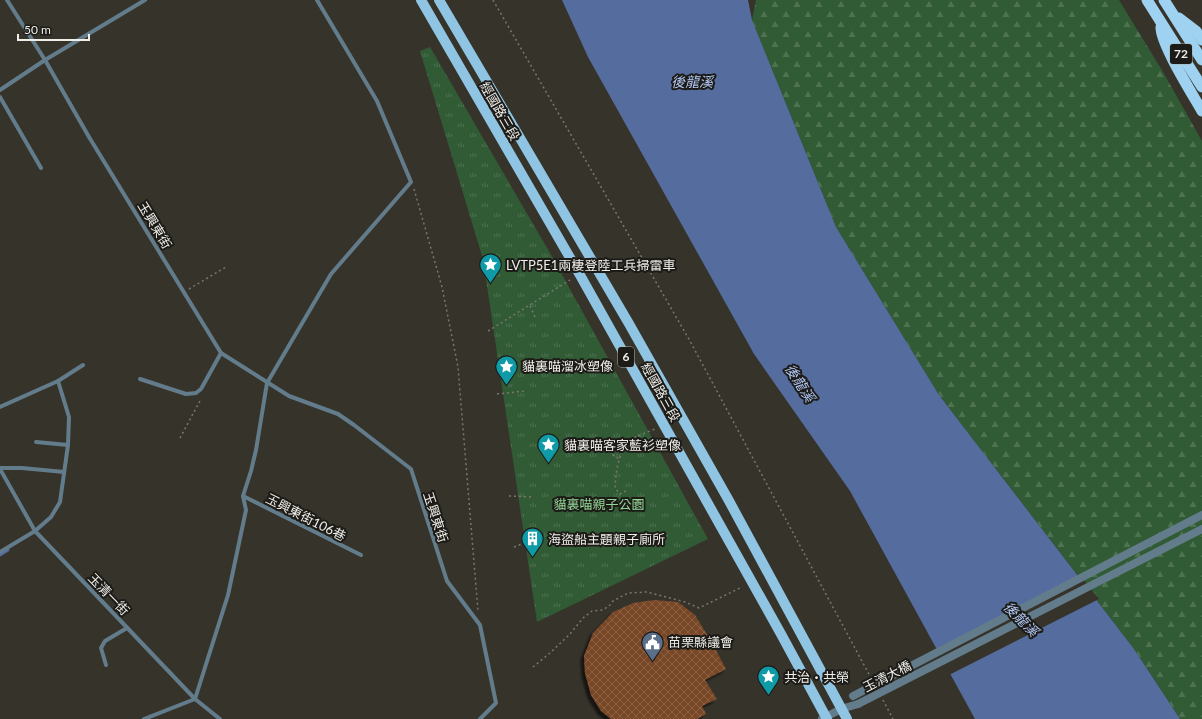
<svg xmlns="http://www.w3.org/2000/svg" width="1202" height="719" viewBox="0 0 1202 719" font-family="Lato,'Noto Sans TC',sans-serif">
<defs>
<pattern id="forest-firs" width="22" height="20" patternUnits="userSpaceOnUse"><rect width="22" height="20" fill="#315b34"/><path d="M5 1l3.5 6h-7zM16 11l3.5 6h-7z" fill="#4f7351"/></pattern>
<pattern id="park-tufts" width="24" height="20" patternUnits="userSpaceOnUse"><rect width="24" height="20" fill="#315b34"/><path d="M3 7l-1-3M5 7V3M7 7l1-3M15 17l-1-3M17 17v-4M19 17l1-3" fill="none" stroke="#4f7351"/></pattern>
<pattern id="building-cross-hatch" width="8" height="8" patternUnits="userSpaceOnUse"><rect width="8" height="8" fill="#784626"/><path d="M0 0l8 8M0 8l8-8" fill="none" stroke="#8c6146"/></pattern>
<filter id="shadow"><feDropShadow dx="-3.5" dy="3.5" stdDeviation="1" flood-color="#0009"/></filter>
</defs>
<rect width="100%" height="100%" fill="#36332b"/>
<!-- forest -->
<polygon fill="url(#forest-firs)" points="756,0 1119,0 1163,72 1202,141 1202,719 1180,719 1134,649 939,395 836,227 752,20"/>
<!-- park -->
<polygon fill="url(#park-tufts)" points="430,47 550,253 708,539 537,622 483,259 420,51"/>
<!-- water -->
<polygon fill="#556c9e" points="562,0 748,0 752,20 836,227 939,395 1134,649 1180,719 975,719 850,491 754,354 588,57"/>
<!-- pier -->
<polygon fill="#36332b" points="1080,575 1099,599 949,675 935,650"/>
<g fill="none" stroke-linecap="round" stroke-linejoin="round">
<!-- stream -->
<polyline stroke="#556c9e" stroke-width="3" points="0,555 8,550"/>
</g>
<!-- building -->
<polygon fill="url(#building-cross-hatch)" filter="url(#shadow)" points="654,600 678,602 695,615 711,641 726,669 705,680 717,699 702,706 706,714 697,719 611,719 601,711 591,695 585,673 584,656 593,633 613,612 633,603"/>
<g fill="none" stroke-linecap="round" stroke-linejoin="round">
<!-- path -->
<g stroke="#7a7770" stroke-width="1.5" stroke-dasharray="2 3" stroke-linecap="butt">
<polyline points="493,0 690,341 871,678"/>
<polyline points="414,189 442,287 458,367 478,611"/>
<polyline points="189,289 226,267"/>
<polyline points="530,306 536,319"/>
<polyline points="488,331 570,280"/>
<polyline points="497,394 525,391"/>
<polyline points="180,438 201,399"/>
<polyline points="596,443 619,459"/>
<path d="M626 491 620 494 615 488C616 470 618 453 631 440 636 436 648 432 655 429"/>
<polyline points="509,496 533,497"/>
<polyline points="514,547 535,539"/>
<polyline points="533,667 550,653 570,634 583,618 592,611 603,610 610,605 613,601 628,593 647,592 685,602 699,608 742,587"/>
<polyline points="883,700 893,719"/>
</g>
<!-- service -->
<g stroke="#637c8b" stroke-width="4">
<polyline points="7,0 45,60 89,137 221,353 289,396 338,414 354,425 411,469 447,581 480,625 496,703 480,719"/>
<polyline points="0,90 45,60 145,0"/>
<polyline points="0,97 41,168"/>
<polyline points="140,379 186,394 196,393 201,389 221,353"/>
<polyline points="0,407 58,381 83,365"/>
<polyline points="36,442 68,445"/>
<polyline points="0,468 22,468 64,472"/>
<polyline points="0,469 35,531 195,699 220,719"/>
<polyline points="243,496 361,555"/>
<polyline points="0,552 35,531 51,517 60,502 68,445 69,417 58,381"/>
<polyline points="106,665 101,648 105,641 127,628"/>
<polyline points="144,719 195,699 228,595 246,510 243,496 251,471 256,450 267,383 331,274 411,182 377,101 317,0"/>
</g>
<!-- tertiary -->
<polyline stroke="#637c8b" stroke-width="8" points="822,719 841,709 858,704"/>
<!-- primary -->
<g stroke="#8fc5e3" stroke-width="10">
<polyline points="421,0 580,275 781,634 827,719"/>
<polyline points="439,0 628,322 728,499 847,719"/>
</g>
<!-- trunk -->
<g stroke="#9ed2f0" stroke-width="11">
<polyline points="1147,0 1202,87"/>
<polyline points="1164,0 1202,60"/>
<polyline points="1179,18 1196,31 1202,40"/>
<path d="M1161 27C1160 43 1193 95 1202 111"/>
</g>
<!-- tertiary-bridge -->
<g stroke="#637c8b" stroke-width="8">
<polyline points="853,696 1202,515"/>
<polyline points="858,704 1202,529"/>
</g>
</g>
<!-- icons -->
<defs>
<symbol id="sight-pin" viewBox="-11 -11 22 30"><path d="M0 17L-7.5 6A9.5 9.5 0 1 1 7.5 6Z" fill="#0f9aa8" stroke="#1c1b17"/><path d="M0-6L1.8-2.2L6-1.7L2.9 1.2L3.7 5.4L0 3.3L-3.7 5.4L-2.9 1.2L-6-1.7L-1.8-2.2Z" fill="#fff"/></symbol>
<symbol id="building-pin" viewBox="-11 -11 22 30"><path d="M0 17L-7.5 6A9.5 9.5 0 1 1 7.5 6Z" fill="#0f9aa8" stroke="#1c1b17"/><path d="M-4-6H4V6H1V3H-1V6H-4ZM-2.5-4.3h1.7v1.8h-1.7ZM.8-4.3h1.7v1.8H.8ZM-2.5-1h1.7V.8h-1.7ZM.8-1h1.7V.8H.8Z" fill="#fff"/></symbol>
<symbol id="civic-pin" viewBox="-11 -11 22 30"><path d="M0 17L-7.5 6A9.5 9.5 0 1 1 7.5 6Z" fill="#5c6f8a" stroke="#1c1b17"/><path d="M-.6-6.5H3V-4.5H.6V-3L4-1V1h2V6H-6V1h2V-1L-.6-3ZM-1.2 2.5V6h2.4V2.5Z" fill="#fff"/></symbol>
</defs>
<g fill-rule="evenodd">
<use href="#sight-pin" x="478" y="252" width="25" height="34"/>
<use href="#sight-pin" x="494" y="354" width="25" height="34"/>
<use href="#sight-pin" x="536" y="432" width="25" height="34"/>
<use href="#building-pin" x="520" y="526" width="25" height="34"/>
<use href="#civic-pin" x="640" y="630" width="25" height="34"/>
<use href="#sight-pin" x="756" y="664" width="25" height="34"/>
</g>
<g text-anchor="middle" stroke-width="4" stroke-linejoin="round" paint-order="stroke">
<!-- shield labels -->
<g fill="#1c1b17" stroke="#b0afaa" stroke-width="1">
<rect x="1170" y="44" width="22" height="20" rx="3"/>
<rect x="618" y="347" width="16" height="20" rx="3"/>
</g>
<g font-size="12" font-weight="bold" fill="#f0eee9">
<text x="1181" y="58">72</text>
<text x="626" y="361">6</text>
</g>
<!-- street labels -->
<g font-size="13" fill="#f0eee9" stroke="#1c1b17">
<text transform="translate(500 111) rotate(60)" y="5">經國路三段</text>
<text transform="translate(155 225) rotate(59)" y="5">玉興東街</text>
<text transform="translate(661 392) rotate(61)" y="5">經國路三段</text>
<text transform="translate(306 517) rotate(27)" y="5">玉興東街106巷</text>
<text transform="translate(436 517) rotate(72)" y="5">玉興東街</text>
<text transform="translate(109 594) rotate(46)" y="5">玉清一街</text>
<text transform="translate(887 676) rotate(-27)" y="5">玉清大橋</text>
</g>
<!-- poi labels -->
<g font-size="13" fill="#f0eee9" stroke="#1c1b17" text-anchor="start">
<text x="506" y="270">LVTP5E1兩棲登陸工兵掃雷車</text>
<text x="522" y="371">貓裏喵溜冰塑像</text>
<text x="564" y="450">貓裏喵客家藍衫塑像</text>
<text x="548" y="544">海盜船主題親子廁所</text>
<text x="668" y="647">苗栗縣議會</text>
<text x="784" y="682">共治‧共榮</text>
</g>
<!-- park labels -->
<g font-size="13" fill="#92d696" stroke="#1c1b17">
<text x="599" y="509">貓裏喵親子公園</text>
</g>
<!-- water labels -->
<g font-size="14" font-style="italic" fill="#b2c8f5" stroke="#1c1b17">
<text x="692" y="87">後龍溪</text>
<text transform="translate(800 383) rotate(57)" y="5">後龍溪</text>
<text transform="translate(1021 619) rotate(45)" y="5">後龍溪</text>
</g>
</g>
<!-- scale -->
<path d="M18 34v6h71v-6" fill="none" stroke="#f0eee9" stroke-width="2"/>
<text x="24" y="34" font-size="12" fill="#f0eee9" stroke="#1c1b17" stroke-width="3" paint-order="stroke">50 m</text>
</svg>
